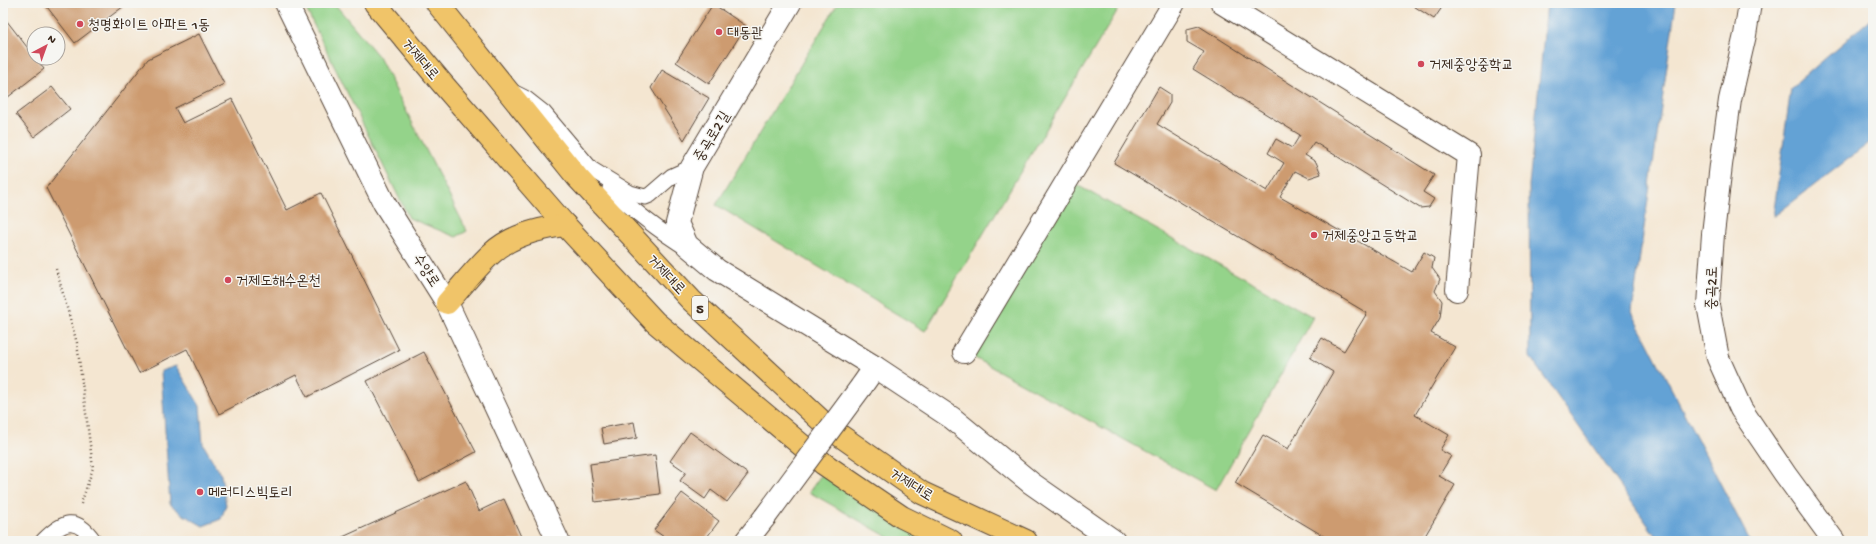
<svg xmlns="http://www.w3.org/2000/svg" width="1876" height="544" viewBox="0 0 1876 544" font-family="'Gochi Hand','Poor Story',sans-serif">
<rect width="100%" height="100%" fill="#f6f6f2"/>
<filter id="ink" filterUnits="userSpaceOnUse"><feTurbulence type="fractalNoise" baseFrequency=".025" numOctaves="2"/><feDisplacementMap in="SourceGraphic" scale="8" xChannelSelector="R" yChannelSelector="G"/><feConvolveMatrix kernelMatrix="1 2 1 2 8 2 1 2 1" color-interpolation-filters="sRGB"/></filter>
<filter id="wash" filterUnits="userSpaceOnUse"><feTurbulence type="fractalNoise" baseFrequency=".012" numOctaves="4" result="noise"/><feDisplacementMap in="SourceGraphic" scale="16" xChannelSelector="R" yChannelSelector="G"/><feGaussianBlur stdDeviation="0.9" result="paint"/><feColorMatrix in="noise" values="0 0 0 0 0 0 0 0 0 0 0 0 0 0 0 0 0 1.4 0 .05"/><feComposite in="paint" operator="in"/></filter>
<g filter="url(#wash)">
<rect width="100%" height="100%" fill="#f4e6d1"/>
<!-- green -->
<g fill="#94d38a" stroke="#687e54">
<polygon points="303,3 334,3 379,57 467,231 456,237 409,218"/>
<polygon points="838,3 1122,3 925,331 716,205"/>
<polygon points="1068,180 1313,317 1216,490 964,352"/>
<polygon points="824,471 941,541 895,541 809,492"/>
</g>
<!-- water -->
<g fill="#63a2d5" stroke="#4f667a">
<polygon points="1547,3 1676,3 1632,312 1750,541 1659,541 1530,357 1529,185"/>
<polygon points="1873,17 1873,140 1773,217 1791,88"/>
<polygon points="176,366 200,406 203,444 221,475 226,505 221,519 203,526 182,514 170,504 161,371"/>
</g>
<g id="blocks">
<!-- building -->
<g fill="#cd9b6f">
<polygon points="44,3 122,3 124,6 75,43"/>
<polygon points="1409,3 1445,3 1434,19"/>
<polygon points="713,4 746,26 709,84 676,62"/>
<polygon points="3,16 44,69 3,101"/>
<polygon points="1199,26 1434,175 1423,192 1434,199 1429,207 1420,208 1314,142 1305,155 1316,162 1321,174 1309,178 1295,171 1280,197 1412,272 1424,252 1434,258 1432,268 1440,279 1435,291 1442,301 1440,318 1431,333 1455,347 1415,415 1449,435 1440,450 1451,456 1439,476 1455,485 1422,541 1332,541 1235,483 1263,435 1288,449 1333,372 1310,358 1322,338 1344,351 1367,313 1114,163 1159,87 1170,94 1170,103 1157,124 1267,191 1284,163 1268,153 1276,139 1292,148 1300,135 1193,69 1204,52 1187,42 1187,29"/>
<polygon points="199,34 224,84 175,108 183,123 232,99 287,210 321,193 399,350 307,397 296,375 219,414 187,349 139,373 46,188 148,59"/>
<polygon points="662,70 709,98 684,140 651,88"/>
<polygon points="52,87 70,109 34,137 16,114"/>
<polygon points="424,352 476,452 419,482 367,381"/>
<polygon points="634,422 637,438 604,444 601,428"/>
<polygon points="690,432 748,474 727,502 711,490 705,499 680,481 686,472 670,461"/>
<polygon points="655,455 660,494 595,502 590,464"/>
<polygon points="466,481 479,511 504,499 523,541 334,541"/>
<polygon points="682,493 719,521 704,541 661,541 664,537 654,530"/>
</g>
</g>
</g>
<g filter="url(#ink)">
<use href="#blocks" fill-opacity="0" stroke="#574639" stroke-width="1"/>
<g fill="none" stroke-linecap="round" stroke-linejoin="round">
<defs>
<g id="service">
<polyline points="513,92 525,98 544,113 591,169 630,193 645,197 650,195 672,176 692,167"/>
<path d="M610 188C634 212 661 232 690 250"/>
<path d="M43 541C63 521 76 515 94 541"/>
</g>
<g id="minor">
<polyline points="790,3 692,167 677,223 687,245 717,270 875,367 861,387"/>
<polyline points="1222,3 1469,155 1457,290"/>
<polyline points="1750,3 1745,35 1730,100 1721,165 1713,234 1708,305 1718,358 1741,409 1785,474 1834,541"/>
<polyline points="964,352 1174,3"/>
<polyline points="875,367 952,418 1031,483 1114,541"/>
<polyline points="746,541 765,517"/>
</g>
<polyline id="tertiary" points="286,3 384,203 447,303 558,541"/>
<g id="primary">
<polyline points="375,3 441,82 565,225 655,322 824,464 902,517 951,541"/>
<polyline points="437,3 577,177 691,300 828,427 922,493 1026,541"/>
<path d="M447 303C462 286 475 269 491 254 511 235 539 229 565 225"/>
</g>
</defs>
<!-- service casing -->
<use href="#service" stroke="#574639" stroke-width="17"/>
<!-- minor casing -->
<use href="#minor" stroke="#574639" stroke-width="24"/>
<!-- tertiary casing -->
<use href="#tertiary" stroke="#574639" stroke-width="24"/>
<!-- primary casing -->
<use href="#primary" stroke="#574639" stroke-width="24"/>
<!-- path -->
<polyline stroke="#574639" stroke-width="2.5" stroke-dasharray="1 3" stroke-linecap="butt" points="56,269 77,343 93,468 81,504"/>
<!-- service -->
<use href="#service" stroke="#fff" stroke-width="15"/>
<!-- minor -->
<use href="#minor" stroke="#fff" stroke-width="22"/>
<!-- tertiary -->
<use href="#tertiary" stroke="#fff" stroke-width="22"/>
<!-- primary -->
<use href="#primary" stroke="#f0c469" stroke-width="22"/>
<defs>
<polyline id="minor-bridge" points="765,517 861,387"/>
</defs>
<!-- minor-bridge casing -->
<use href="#minor-bridge" stroke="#574639" stroke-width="24" stroke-linecap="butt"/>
<!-- minor-bridge -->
<use href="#minor-bridge" stroke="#fff" stroke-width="22"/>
</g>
</g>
<!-- markers -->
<g fill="#d1495b" stroke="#f6f6f2" stroke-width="1.5">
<circle cx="80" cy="24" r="4"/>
<circle cx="719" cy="32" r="4"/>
<circle cx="1421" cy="64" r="4"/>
<circle cx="1314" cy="235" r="4"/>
<circle cx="228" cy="280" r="4"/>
<circle cx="200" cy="492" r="4"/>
</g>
<g text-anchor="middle" stroke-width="3" stroke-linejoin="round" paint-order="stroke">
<!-- shield labels -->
<rect fill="#f6f6f2" stroke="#73675e" stroke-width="1" x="692" y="296" width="16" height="24" rx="3"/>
<g font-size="14" font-weight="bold" fill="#3b2a1e">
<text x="700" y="313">5</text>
</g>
<!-- poi labels -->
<g font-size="15" fill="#3b2a1e" stroke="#f6f6f2" text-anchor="start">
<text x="88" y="29">청명화이트 아파트 1동</text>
<text x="727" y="37">대동관</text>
<text x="1429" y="69">거제중앙중학교</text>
<text x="1322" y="240">거제중앙고등학교</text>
<text x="236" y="285">거제도해수온천</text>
<text x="208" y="497">메러디스빅토리</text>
</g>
<!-- street labels -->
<g font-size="15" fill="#3b2a1e" stroke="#f6f6f2">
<text transform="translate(421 59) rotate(50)" y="5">거제대로</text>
<text transform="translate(711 136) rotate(-59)" y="5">중곡로2길</text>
<text transform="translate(427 270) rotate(57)" y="5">수양로</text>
<text transform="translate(667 274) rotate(47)" y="5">거제대로</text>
<text transform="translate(1711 288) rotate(-89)" y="5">중곡2로</text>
<text transform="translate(912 484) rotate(32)" y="5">거제대로</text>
</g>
</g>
<!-- margin -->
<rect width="1876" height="544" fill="none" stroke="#f6f6f2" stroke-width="16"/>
<!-- north arrow -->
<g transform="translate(46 46) rotate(41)"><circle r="19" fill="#f6f6f2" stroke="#aba49d"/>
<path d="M0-3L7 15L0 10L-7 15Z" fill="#d1495b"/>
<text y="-6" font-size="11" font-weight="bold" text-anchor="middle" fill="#3b2a1e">N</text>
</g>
</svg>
